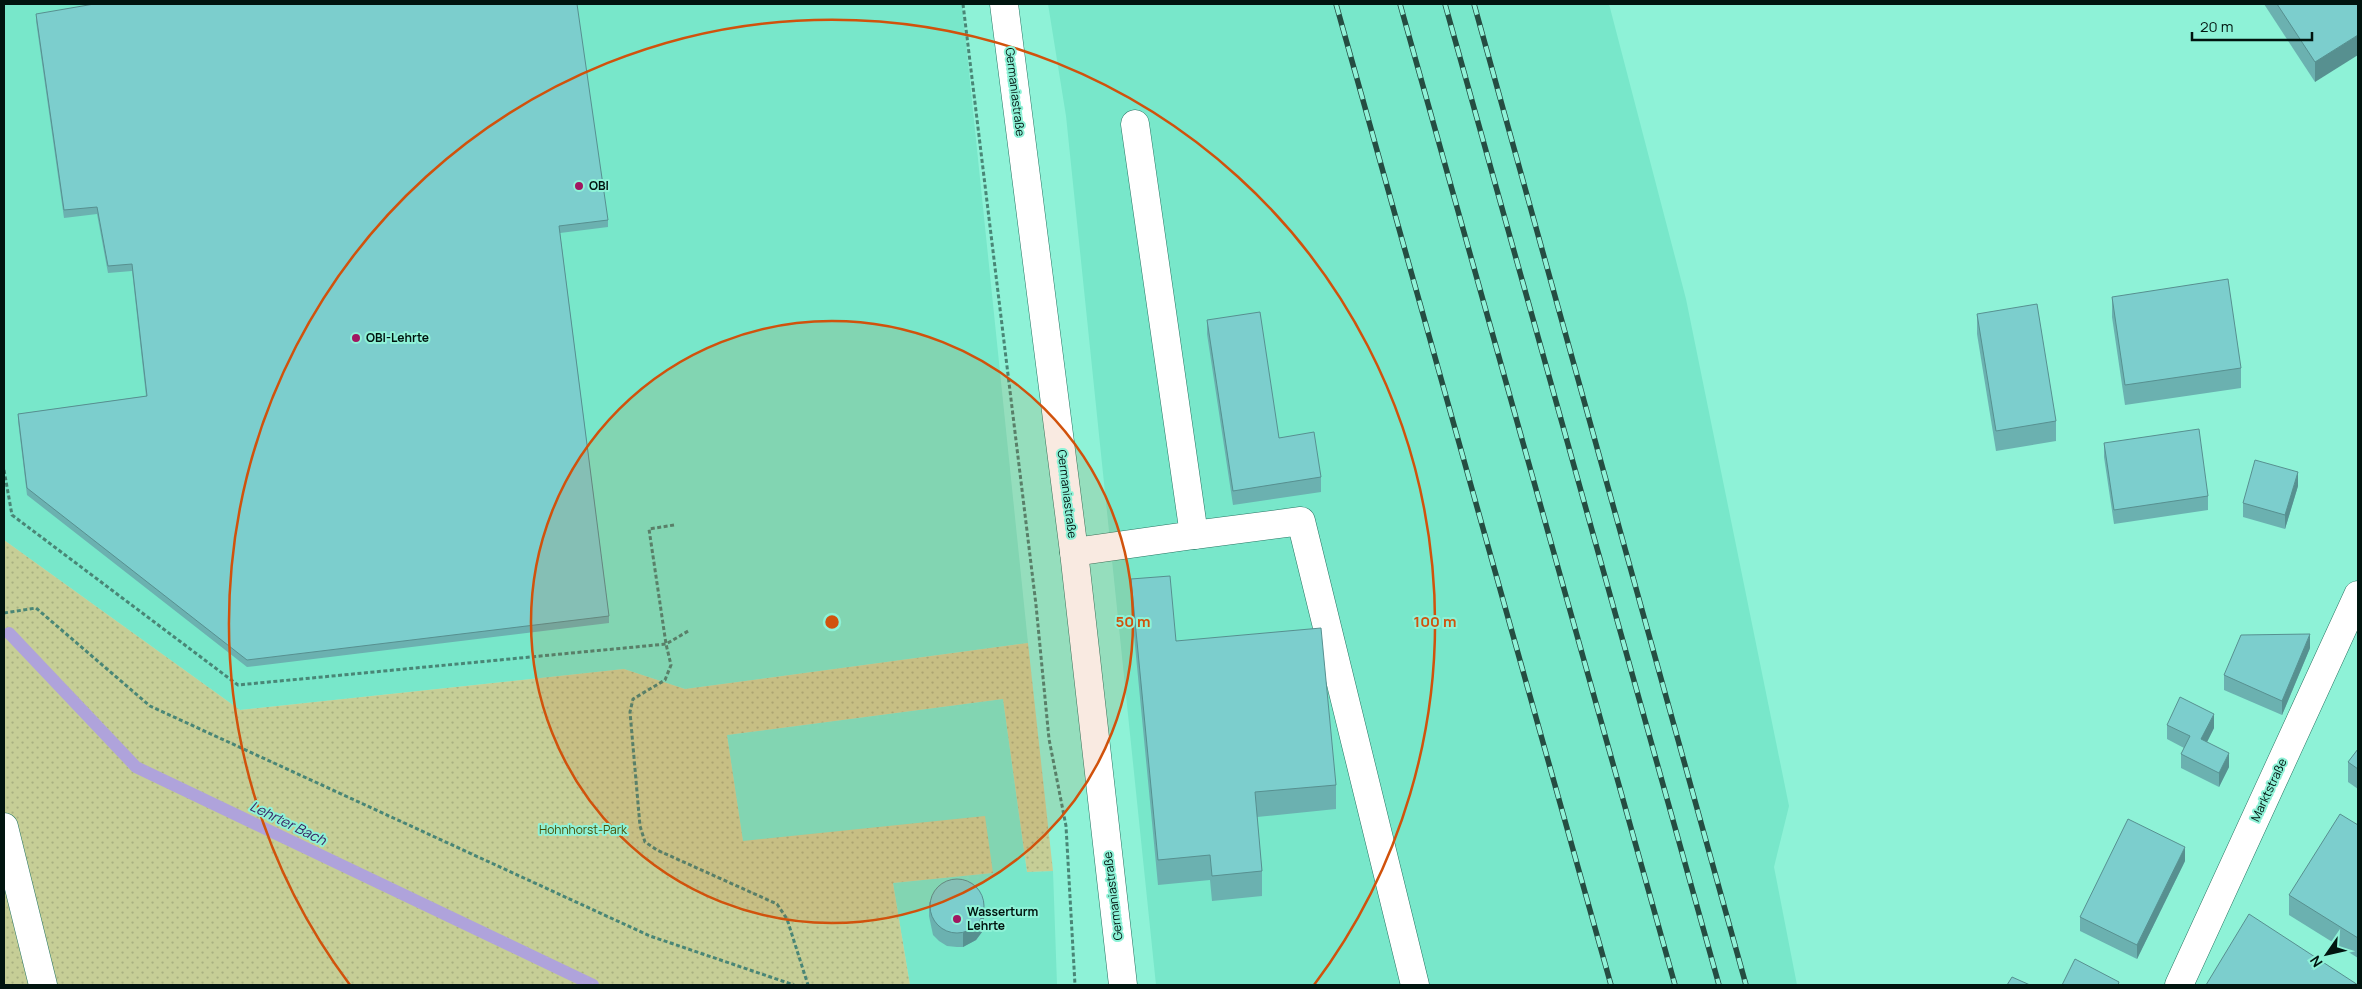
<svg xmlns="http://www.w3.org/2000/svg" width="2362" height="989" viewBox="0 0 2362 989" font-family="Manrope,sans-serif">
<defs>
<pattern id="park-dots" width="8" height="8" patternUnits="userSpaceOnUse" patternTransform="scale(1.25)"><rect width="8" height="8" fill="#c6ce96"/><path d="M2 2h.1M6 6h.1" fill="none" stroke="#a8b080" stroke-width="1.8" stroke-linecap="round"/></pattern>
</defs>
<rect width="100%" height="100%" fill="#8ef2d7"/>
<!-- built -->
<g fill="#78e7ca">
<polygon points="4,4 962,4 1028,643 685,689 624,669 240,710 4,540"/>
<polygon points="1048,4 1609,4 1686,299 1789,806 1774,867 1797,985 1156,985 1066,116"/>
<polygon points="1003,699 1027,872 1053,871 1057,985 910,985 893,883 992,873 984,817 743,842 727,735"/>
</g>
<!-- park -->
<polygon fill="url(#park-dots)" points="4,540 240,710 624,669 685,689 1028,643 1053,871 1027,872 1003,699 727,735 743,841 985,816 993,873 893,883 910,985 4,985"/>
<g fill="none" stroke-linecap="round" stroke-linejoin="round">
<!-- stream -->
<polyline stroke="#afa3db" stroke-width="12" points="9,633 136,767 593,985"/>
<defs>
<g id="minor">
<polyline points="1004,4 1074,552 1123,985"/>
<polyline points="1194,535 1301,521 1415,985"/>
<polyline points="1074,552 1194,535 1135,124"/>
<polyline points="4,827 43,985"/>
<polyline points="2179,985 2358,595"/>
</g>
</defs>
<!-- minor casing -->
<use href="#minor" stroke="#287664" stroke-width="29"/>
<!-- path -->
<g stroke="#498676" stroke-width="3" stroke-dasharray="4 2.5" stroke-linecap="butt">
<polyline points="963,4 1036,605 1049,739 1066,826 1075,985"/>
<polyline points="4,470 12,515 238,685 666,644 690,630"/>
<polyline points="674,525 649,529 666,644 671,665 665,680 633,699 630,712 640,826 645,842 657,850 777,904 787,919 808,985"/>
<polyline points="4,613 36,608 150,706 650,936 794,985"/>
</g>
<!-- minor -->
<use href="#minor" stroke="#fff" stroke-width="28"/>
<defs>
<g id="rail">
<polyline points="1336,4 1611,985"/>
<polyline points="1400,4 1675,985"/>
<polyline points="1445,4 1719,985"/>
<polyline points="1474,4 1746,985"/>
</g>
</defs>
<!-- rail casing -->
<use href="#rail" stroke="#254d42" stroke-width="5.5"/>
<!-- rail -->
<use href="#rail" stroke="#8ef2d7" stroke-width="4" stroke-dasharray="11" stroke-linecap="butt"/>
</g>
<!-- wall -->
<g fill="#6bb1b0">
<polygon points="2264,4 2358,4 2315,82"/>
<polygon points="36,14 608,220 608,227 560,233 609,616 609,623 247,667 27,495 18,421 18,414 146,396 132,271 108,273 97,214 64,218 36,21"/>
<polygon points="2112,297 2241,368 2241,388 2125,405 2112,317"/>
<polygon points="1977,314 2056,421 2056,441 1996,451 1977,334"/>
<polygon points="1207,320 1279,438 1321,477 1321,492 1233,505 1207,334"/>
<polygon points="2104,443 2208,496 2208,510 2114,524 2104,457"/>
<polygon points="2298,486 2285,529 2243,517 2243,503"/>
<polygon points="1131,579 1176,641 1336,785 1336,809 1257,817 1262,871 1262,896 1212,901 1210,880 1158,885 1131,604"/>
<polygon points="2310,648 2282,715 2224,690 2224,675"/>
<polygon points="2167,725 2214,728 2207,742 2229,767 2219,787 2181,768 2181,754 2184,748 2167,739"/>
<polygon points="2358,749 2358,789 2348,782 2348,762"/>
<polygon points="2358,825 2358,958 2289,915 2289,895"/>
<polygon points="2185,861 2137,959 2080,931 2080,917"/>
<polygon points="929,902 984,922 982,932 976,940 963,947 957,947 947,946 939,941 933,935 929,916"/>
</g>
<!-- shaded-wall -->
<g fill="#579090">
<polygon points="2358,35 2358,55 2315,82 2315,62"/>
<polygon points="2298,472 2298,486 2285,529 2285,515"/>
<polygon points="2310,634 2310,648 2282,715 2282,701"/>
<polygon points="2214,714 2214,728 2201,754 2201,739"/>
<polygon points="2229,753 2229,767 2219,787 2219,773"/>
<polygon points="2185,847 2185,861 2137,959 2137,945"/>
<polygon points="984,908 984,922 982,932 976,940 963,947 963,933"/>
</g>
<!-- building -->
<g fill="#7ccecd" stroke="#579090">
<polygon points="94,4 577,4 608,220 559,226 609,616 247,660 27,488 18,414 147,396 132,264 108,266 97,207 64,210 36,14"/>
<polygon points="2277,4 2358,4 2358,35 2315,62"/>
<polygon points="2228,279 2241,368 2125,385 2112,297"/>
<polygon points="2037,304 2056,421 1996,431 1977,314"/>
<polygon points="1260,312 1279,438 1314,432 1321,477 1233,491 1207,320"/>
<polygon points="2199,429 2208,496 2114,510 2104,443"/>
<polygon points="2255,460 2298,472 2285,515 2243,503"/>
<polygon points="1170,576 1176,641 1321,628 1336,785 1255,792 1262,871 1212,876 1210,855 1158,860 1131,579"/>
<polygon points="2310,634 2282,701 2224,675 2241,635"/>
<polygon points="2180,697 2214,714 2201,739 2229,753 2219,773 2181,754 2190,736 2167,725"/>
<polygon points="2358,749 2358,769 2348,762"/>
<polygon points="2340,814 2358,825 2358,938 2289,895"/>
<polygon points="2128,819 2185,847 2137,945 2080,917"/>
<circle cx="957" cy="906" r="27"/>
<polygon points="2249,914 2358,985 2206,985"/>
<polygon points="2075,959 2119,982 2118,985 2062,985"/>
<polygon points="2012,977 2030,985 2007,985"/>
</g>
<!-- distance rings -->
<circle cx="832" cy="622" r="301" fill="#d1520c" fill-opacity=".12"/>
<g fill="none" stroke="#d1520c" stroke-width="2.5">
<circle cx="832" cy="622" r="301"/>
<path d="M350 985A603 603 0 1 1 1314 985"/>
</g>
<!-- markers -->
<g fill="#a11661" stroke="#8ef2d7" stroke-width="2">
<circle cx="579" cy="186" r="5"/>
<circle cx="356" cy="338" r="5"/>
<circle cx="957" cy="919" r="5"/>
</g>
<g text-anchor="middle" stroke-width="4" stroke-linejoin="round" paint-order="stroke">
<!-- street labels -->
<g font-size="12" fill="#01140f" stroke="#8ef2d7">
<text transform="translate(1015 92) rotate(83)" y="4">Germaniastraße</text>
<text transform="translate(1067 494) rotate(83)" y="4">Germaniastraße</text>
<text transform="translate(2269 790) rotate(-65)" y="4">Marktstraße</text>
<text transform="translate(1113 896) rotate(-97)" y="4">Germaniastraße</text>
</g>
<!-- poi labels -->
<g font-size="12" font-weight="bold" fill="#01140f" stroke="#8ef2d7" text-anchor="start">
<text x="589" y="190">OBI</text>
<text x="366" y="342">OBI-Lehrte</text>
<text x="967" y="916">Wasserturm<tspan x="967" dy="14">Lehrte</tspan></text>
</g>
<!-- park labels -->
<g font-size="12" fill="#484e05" stroke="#8ef2d7">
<text x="583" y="834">Hohnhorst-Park</text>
</g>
<!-- water labels -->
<g font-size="14" font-style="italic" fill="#382264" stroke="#8ef2d7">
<text transform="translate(288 823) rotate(26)" y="5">Lehrter Bach</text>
</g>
</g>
<circle cx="832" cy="622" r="8" fill="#d1520c" stroke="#8ef2d7" stroke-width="2.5"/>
<g font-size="15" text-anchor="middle" font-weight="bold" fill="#d1520c" stroke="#8ef2d7" stroke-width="4" stroke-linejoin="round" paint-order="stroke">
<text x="1133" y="627">50 m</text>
<text x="1435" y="627">100 m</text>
</g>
<!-- border -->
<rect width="2362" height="989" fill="none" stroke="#01140f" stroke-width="10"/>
<!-- north arrow -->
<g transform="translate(2327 954) rotate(236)" stroke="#8ef2d7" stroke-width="4" paint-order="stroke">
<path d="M0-4L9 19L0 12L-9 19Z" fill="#01140f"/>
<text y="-8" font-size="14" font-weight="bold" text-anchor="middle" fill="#01140f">N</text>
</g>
<!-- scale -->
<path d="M2192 32v8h120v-8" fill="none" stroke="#01140f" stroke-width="2.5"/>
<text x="2200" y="32" font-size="15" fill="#01140f" stroke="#8ef2d7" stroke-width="4" paint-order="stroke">20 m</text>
</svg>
